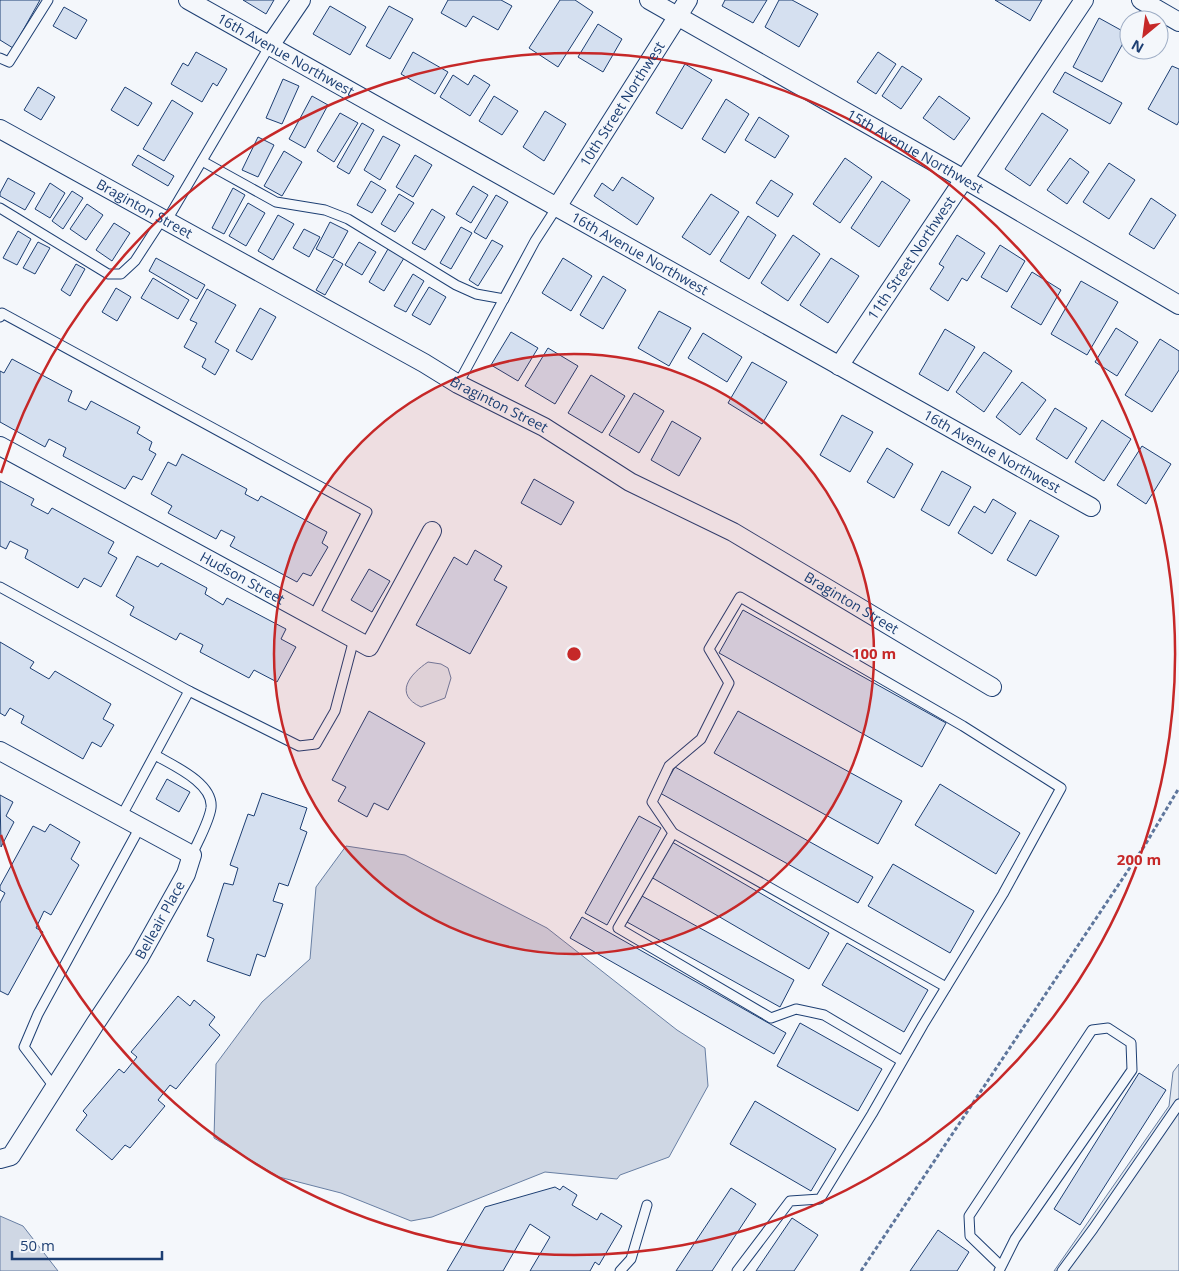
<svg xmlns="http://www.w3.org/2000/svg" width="1179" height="1271" viewBox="0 0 1179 1271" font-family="'Open Sans',sans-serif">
<rect width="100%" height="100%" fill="#f4f7fb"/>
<!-- green -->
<g fill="#e3e9f0" stroke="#687fa3">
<path d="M428 662 441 664 448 668 451 678 445 698 421 707C393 694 410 674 428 662Z"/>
<polygon points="1179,1064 1179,1271 1054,1271 1169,1106 1173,1072"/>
</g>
<!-- water -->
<g fill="#cfd7e4" stroke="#687fa3">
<polygon points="346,846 405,855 547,928 677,1030 705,1048 708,1086 669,1157 620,1175 617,1179 545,1172 432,1217 411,1221 341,1193 279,1177 214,1138 216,1064 262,1002 310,959 316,887"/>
<polygon points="0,1216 23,1226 58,1271 0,1271"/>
</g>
<!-- building -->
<g fill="#d5e0f0" stroke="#1d3f73">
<polygon points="0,0 40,0 13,48 0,40"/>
<polygon points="243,0 274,0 266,14"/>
<polygon points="448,0 501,0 512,6 498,30 473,16 466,27 441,13"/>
<polygon points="560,0 575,0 593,12 558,67 529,48"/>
<polygon points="725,0 767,0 753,23 722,6"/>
<polygon points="779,0 792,0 818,14 799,47 765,27"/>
<polygon points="995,0 1042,0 1030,21"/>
<polygon points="330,6 366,27 350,55 313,34"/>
<polygon points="389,6 413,19 390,59 366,46"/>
<polygon points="64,7 87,20 76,39 53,26"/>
<polygon points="1099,18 1128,34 1102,82 1073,67"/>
<polygon points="598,24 622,39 603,72 578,57"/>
<polygon points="196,52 227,69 217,86 213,83 202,102 171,84 183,63 188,66"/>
<polygon points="413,52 448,72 435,94 401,74"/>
<polygon points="878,52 896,64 876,94 857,82"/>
<polygon points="685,64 712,80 682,129 656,113"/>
<polygon points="902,66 922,79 901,109 882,96"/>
<polygon points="1172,66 1179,69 1179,121 1177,125 1148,109"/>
<polygon points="1065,72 1122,103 1110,124 1053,92"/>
<polygon points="453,75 468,85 474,75 490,85 470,116 440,97"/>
<polygon points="283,79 299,86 282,124 266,118"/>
<polygon points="38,87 55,97 41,120 24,110"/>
<polygon points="125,87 152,103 138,126 111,110"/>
<polygon points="312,96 328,105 305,148 289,139"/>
<polygon points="494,96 518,111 502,135 479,121"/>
<polygon points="939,96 970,118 954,140 923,118"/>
<polygon points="726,99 749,114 725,153 702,139"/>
<polygon points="172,100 193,113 164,161 143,149"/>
<polygon points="545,111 566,124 544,161 523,147"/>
<polygon points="340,113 358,123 334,162 317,151"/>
<polygon points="1042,113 1068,130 1030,186 1005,169"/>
<polygon points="759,117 789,136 775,158 745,140"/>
<polygon points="362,123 374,130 349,174 337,167"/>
<polygon points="383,136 400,145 380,180 364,170"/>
<polygon points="258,137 274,145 258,177 242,170"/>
<polygon points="284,151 302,162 282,196 264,186"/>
<polygon points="138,155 174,176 168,186 132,165"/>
<polygon points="415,155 432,165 413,197 396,187"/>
<polygon points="845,158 872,177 840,223 813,204"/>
<polygon points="1070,158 1089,172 1067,204 1047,190"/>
<polygon points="1109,163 1135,180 1109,219 1083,202"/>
<polygon points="622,177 654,198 637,225 594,196 602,183 613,191"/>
<polygon points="8,178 35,193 25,210 0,196 0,193"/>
<polygon points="771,180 793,194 778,217 756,203"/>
<polygon points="371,181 386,190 372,213 357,205"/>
<polygon points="882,181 910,200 879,247 851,228"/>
<polygon points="50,183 65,193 50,218 35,209"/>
<polygon points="473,186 488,195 471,223 456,214"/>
<polygon points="233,188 245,195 224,234 212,228"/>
<polygon points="72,191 83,198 63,229 52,221"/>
<polygon points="399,194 414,203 395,232 381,224"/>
<polygon points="711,194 739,212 710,255 682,237"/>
<polygon points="496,195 508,202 486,239 474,232"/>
<polygon points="1151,198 1176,215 1154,249 1129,234"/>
<polygon points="248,203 265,213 246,246 229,236"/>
<polygon points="87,204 103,215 86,240 70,229"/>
<polygon points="432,209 445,217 425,250 412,243"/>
<polygon points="278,215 294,224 273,260 258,251"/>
<polygon points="748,216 776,235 749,279 720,261"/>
<polygon points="330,222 348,231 333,258 316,249"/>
<polygon points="114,223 130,233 112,261 96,250"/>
<polygon points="461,227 472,233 451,269 440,263"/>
<polygon points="304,229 320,237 309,257 293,248"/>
<polygon points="18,231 31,239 17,265 3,258"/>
<polygon points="793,235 820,254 788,301 761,283"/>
<polygon points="957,235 985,253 967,281 962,278 948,301 930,289 944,267 939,264"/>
<polygon points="492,240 503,246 478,286 469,280"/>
<polygon points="38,242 50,248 35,274 23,268"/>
<polygon points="359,242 376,252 362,275 345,265"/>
<polygon points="1000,245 1025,261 1007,292 981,277"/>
<polygon points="388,249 404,258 384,291 369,282"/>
<polygon points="156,258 205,285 197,299 149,271"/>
<polygon points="563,258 592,276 571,311 542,293"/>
<polygon points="831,258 859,276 828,323 800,305"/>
<polygon points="334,259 343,264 325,295 316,290"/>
<polygon points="76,264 85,269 70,296 61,290"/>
<polygon points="1032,272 1061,290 1041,325 1011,307"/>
<polygon points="413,274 424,281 406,312 394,306"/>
<polygon points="603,276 626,290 603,329 580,315"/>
<polygon points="153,278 189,300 178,319 141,298"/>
<polygon points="1081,281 1118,302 1087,355 1051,334"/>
<polygon points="429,287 446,297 430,325 412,315"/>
<polygon points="116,288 131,297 117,321 102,312"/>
<polygon points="207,289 236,305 215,342 229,350 215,375 202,367 206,359 184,347 197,323 190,320"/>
<polygon points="260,308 276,317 252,360 236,351"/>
<polygon points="659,311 691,328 669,366 638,348"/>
<polygon points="1116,328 1138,342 1117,376 1095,362"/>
<polygon points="945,329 975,347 948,391 919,374"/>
<polygon points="511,332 538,348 518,381 491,365"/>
<polygon points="703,333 742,357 727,382 688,358"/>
<polygon points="1160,339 1179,351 1179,370 1152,412 1125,395"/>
<polygon points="548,348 578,366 555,404 525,386"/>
<polygon points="984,352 1012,371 984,412 956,392"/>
<polygon points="12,359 72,391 68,401 86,410 91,401 140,427 137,433 152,442 149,450 156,454 142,480 133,476 125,489 63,456 66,448 49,439 45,447 0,422 0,371 4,373"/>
<polygon points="752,362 787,382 762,424 728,403"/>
<polygon points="591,375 625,396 602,433 568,413"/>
<polygon points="1022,382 1046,400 1020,435 996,417"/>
<polygon points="634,393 664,411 639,453 609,435"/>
<polygon points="1055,408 1087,428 1067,459 1036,439"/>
<polygon points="842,415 873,432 850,472 820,455"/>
<polygon points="1102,420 1131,439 1104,481 1075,462"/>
<polygon points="672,421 701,438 679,476 651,460"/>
<polygon points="1142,446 1171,464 1146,504 1117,485"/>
<polygon points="887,448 913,464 894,498 867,482"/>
<polygon points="182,454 247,489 245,494 258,501 261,496 327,532 322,543 328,547 311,576 303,573 297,582 230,546 235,537 221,530 216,539 168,513 172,506 151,494 168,462 176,466"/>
<polygon points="942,471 971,487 949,526 921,510"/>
<polygon points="534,479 574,502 561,525 521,503"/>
<polygon points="0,481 34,499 31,505 48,514 52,508 114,542 108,553 117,558 101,587 84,578 78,588 25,558 28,550 10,541 6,549 0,546"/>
<polygon points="993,499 1016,513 992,554 958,533 974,506 985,513"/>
<polygon points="1030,520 1059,536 1036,576 1007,560"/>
<polygon points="475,550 502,566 494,580 507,587 470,654 416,625 454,557 467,565"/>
<polygon points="137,556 158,567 161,563 207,588 205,594 223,605 227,598 286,629 281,639 296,647 277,682 254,670 249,678 200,652 203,645 180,633 176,640 130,615 134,607 116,596"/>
<polygon points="369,569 390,581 372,612 351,600"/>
<polygon points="743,610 946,723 922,767 719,653"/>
<polygon points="0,642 34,662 30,668 49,679 55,671 111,704 103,719 114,725 101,747 92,742 83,759 21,723 24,716 10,708 5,716 0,713"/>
<polygon points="369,711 425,743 388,810 374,803 367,817 338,801 346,787 332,780"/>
<polygon points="738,711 902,801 878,844 714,753"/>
<polygon points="675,767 873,877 858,903 660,793"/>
<polygon points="167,779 190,792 179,812 156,799"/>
<polygon points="940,784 1020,833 996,874 915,825"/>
<polygon points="262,793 307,808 300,829 307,832 288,886 279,883 273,901 283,904 265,957 257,954 250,976 207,961 214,939 207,936 224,883 233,885 238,868 230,865 248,814 254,816"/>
<polygon points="0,795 13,802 6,816 14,822 1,847"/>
<polygon points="639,816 661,828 607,925 585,913"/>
<polygon points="50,824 80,842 71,859 79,865 51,915 44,911 36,928 43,932 8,995 0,991 0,903 5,893 0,890 0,886 33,826 45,832"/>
<polygon points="672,842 829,933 809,969 651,877"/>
<polygon points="893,864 974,911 950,953 868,906"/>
<polygon points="642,896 794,980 780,1007 627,922"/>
<polygon points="582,917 786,1033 774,1054 570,938"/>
<polygon points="847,943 928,990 904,1032 822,985"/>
<polygon points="178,996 190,1006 194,1000 215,1017 209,1025 220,1035 176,1089 170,1085 158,1100 165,1106 130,1148 125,1145 112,1160 76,1130 87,1115 83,1111 119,1069 124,1073 137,1057 131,1052"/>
<polygon points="800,1023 882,1069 858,1111 777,1066"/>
<polygon points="1139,1073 1166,1090 1080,1225 1054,1209"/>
<polygon points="755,1101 836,1149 811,1191 730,1144"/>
<polygon points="563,1186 577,1195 572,1205 597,1220 601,1213 622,1226 599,1265 595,1262 590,1271 530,1271 550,1237 530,1224 503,1271 447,1271 485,1207 555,1187 560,1190"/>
<polygon points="731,1188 756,1204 712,1271 676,1271"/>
<polygon points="792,1218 818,1235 794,1271 756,1271"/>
<polygon points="938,1230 969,1252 957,1271 910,1271"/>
</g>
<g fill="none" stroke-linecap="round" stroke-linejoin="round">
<defs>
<g id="service">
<polyline points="0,58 9,62 48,0"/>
<polyline points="202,161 276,202 325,210 348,219 456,285 476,294 504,299"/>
<polyline points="0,208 108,274 121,274 135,261 163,218"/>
<polyline points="167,220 269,47"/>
<polyline points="0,317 2,313 367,512 313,617"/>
<polyline points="458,384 535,241 557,207"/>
<polyline points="0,587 189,691 121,817"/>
<polyline points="189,691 299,746 316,744 335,711 354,639"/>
<path d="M155 755C172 765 214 783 211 808 209 822 198 841 192 855"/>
<polyline points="673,833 946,987"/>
<polyline points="55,1088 24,1047 38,1014 140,827"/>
<polyline points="620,1271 631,1259 647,1205"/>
<polyline points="737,1271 790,1201 820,1199 872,1114 923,1025 1003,894 1061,788 963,726 740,597 709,649 729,683 701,739 669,766 652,802 673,833 618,928 771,1018 796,1009 824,1015 902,1061"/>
<polyline points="999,1271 1015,1239 1132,1070 1131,1043 1108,1028 1092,1030 969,1216 970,1236 1001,1266"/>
<polyline points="1062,1271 1093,1229 1179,1104"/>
</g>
<g id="minor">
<path id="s1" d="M188 0 1091 507"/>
<path id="s2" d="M649 0 964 179 1179 305"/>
<polyline points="1141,0 1179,22"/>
<polyline points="269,47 301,0"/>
<path id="s3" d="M0 129 424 363 458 384 544 427 630 482 733 532 992 687"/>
<path id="s4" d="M557 207 688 0"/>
<path id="s5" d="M839 366 1084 0"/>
<path id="s6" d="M0 446 369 647 432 531"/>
<polyline points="0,751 192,855 186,874 139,958 95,1024 11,1156 0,1159"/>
</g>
</defs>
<!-- service casing -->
<use href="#service" stroke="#1d3f73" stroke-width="11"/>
<!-- minor casing -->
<use href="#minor" stroke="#1d3f73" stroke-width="20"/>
<!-- path -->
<polyline stroke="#5e769c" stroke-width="3" stroke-dasharray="4 2.5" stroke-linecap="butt" points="861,1271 1145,845 1179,788"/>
<!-- service -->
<use href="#service" stroke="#f4f7fb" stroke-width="9"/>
<!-- minor -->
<use href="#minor" stroke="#f4f7fb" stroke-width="18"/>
</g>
<!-- distance rings -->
<circle cx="574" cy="654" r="300" fill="#c62828" fill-opacity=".12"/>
<g fill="none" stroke="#c62828" stroke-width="2.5">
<circle cx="574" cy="654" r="300"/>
<path d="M1 473A601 601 0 1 1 1 835"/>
</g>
<g text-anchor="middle" stroke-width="4" stroke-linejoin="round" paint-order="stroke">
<!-- street labels -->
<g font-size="14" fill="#1d3f73" stroke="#f4f7fb">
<text dy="5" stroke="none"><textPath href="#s1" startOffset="112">16th Avenue Northwest</textPath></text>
<text dy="5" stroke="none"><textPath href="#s4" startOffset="122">10th Street Northwest</textPath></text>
<text dy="5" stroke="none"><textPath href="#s2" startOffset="306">15th Avenue Northwest</textPath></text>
<text dy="5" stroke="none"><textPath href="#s3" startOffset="165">Braginton Street</textPath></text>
<text dy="5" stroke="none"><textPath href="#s1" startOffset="518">16th Avenue Northwest</textPath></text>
<text dy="5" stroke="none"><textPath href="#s5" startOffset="130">11th Street Northwest</textPath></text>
<text dy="5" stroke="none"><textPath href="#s3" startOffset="570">Braginton Street</textPath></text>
<text dy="5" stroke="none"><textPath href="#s1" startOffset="922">16th Avenue Northwest</textPath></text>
<text dy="5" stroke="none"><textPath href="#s6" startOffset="276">Hudson Street</textPath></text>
<text dy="5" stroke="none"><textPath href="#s3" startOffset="975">Braginton Street</textPath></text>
<text transform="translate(160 920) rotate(-61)" y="5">Belleair Place</text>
</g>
</g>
<circle cx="574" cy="654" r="8" fill="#c62828" stroke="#f4f7fb" stroke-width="2.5"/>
<g font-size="15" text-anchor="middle" font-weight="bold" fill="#c62828" stroke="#f4f7fb" stroke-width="4" stroke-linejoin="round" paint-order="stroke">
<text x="874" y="659">100 m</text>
<text x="1139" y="865">200 m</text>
</g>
<!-- north arrow -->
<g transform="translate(1144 35) rotate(209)"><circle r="24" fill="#f4f7fb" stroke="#9eadc5"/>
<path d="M0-4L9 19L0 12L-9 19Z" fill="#c62828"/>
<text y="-8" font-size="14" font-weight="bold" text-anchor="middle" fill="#1d3f73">N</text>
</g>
<!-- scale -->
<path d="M12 1251v8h150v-8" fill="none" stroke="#1d3f73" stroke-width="2.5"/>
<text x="20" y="1251" font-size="15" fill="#1d3f73" stroke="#f4f7fb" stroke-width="4" paint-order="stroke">50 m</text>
</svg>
